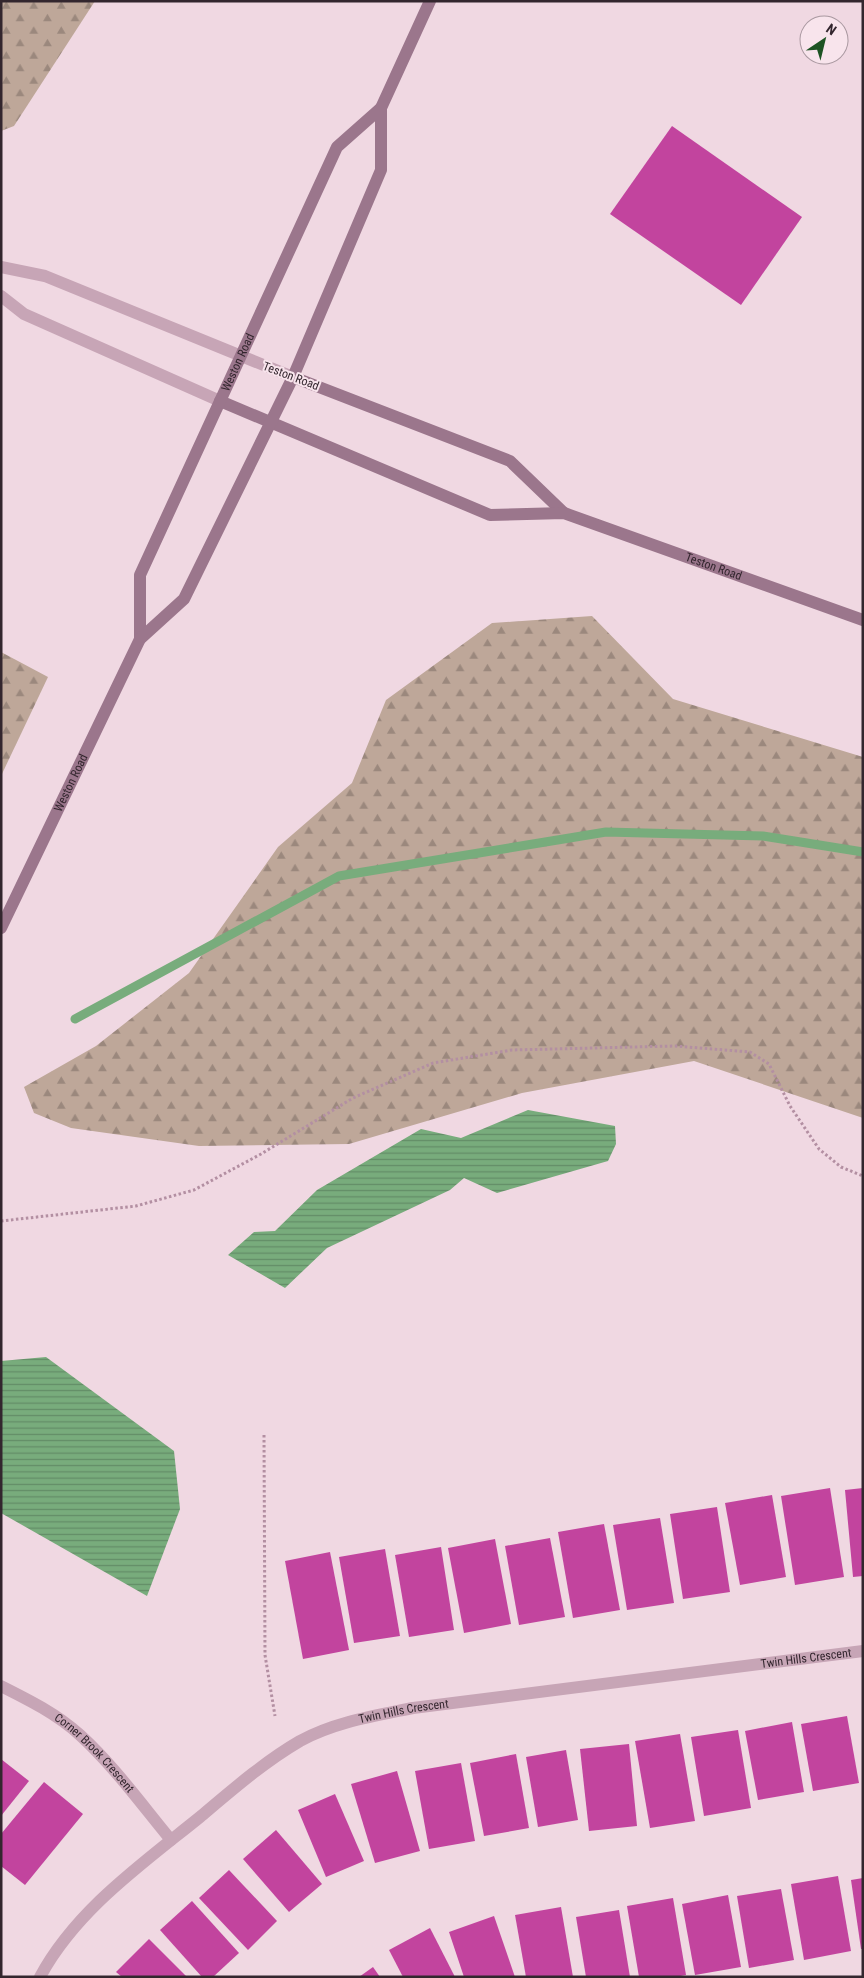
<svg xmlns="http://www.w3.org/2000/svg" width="864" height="1978" viewBox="0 0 864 1978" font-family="'Roboto Condensed',sans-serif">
<defs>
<pattern id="forest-firs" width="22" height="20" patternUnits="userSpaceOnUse" patternTransform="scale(1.25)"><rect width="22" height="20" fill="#bea799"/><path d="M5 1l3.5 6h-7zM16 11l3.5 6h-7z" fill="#9b887d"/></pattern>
<pattern id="water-rules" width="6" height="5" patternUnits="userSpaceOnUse" patternTransform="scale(1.25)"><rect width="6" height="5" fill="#78ac7c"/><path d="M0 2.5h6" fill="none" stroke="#638c66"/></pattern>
</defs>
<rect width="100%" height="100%" fill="#f0d8e2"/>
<!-- forest -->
<g fill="url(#forest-firs)">
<polygon points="1,1 95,1 14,126 1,131"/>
<polygon points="592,616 673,699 863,757 863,1118 694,1061 522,1093 349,1144 199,1146 71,1128 34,1113 24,1087 96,1046 189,973 278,847 352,783 386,700 492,623"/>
<polygon points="1,652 48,677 1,776"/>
</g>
<!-- water -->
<g fill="url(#water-rules)">
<polygon points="528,1110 615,1126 616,1144 608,1161 497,1193 464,1178 450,1190 327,1248 285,1288 228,1255 254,1232 275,1231 317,1190 421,1129 461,1138"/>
<polygon points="46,1357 174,1451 180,1509 147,1596 1,1513 1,1361"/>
</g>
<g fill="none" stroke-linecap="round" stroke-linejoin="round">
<!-- stream -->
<polyline stroke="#78ac7c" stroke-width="9" points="75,1019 339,876 606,832 763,836 863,852"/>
</g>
<!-- building -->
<g fill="#c2449e">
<polygon points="672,126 802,217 741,305 610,214"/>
<polygon points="830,1488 844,1577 795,1585 781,1496"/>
<polygon points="863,1488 863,1576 853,1577 845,1490"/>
<polygon points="772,1495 786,1577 740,1585 725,1503"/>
<polygon points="717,1507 730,1592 683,1599 670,1514"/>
<polygon points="660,1518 674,1603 627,1610 613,1525"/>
<polygon points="604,1524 620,1610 573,1618 558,1532"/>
<polygon points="550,1538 565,1617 519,1625 505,1546"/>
<polygon points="495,1539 511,1624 464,1633 448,1548"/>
<polygon points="441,1547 454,1630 409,1637 395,1555"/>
<polygon points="385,1549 400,1636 354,1643 339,1557"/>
<polygon points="330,1552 349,1650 303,1659 285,1561"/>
<polygon points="847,1716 859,1783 813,1791 801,1724"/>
<polygon points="792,1722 804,1792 758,1800 745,1731"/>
<polygon points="738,1730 751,1808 704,1816 691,1737"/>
<polygon points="680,1734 695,1821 650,1828 635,1741"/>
<polygon points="629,1744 637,1826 589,1831 580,1749"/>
<polygon points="566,1750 578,1820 538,1827 526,1757"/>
<polygon points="516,1754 529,1828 484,1836 470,1763"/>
<polygon points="1,1759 29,1781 1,1816"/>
<polygon points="461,1763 475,1841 429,1849 415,1771"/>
<polygon points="397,1771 420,1851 375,1863 351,1784"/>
<polygon points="44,1782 83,1814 25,1885 1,1866 1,1834"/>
<polygon points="335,1794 364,1861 326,1877 298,1810"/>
<polygon points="276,1830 322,1884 289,1912 243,1859"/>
<polygon points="229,1870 277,1921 248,1950 199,1898"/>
<polygon points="838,1876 851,1951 804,1960 791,1884"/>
<polygon points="863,1878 863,1949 861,1949 851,1880"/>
<polygon points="781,1889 794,1960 749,1968 737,1896"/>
<polygon points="728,1895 741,1967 695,1975 682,1904"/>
<polygon points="673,1898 686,1975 675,1977 639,1977 627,1906"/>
<polygon points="192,1901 239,1953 213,1977 202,1977 160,1930"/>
<polygon points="561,1907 573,1977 526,1977 515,1915"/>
<polygon points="619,1910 630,1977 586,1977 576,1917"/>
<polygon points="494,1916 515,1977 464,1977 449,1932"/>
<polygon points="430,1928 455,1977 403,1977 389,1950"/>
<polygon points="149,1939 187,1977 122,1977 116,1972"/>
<polygon points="373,1967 380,1977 359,1977"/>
</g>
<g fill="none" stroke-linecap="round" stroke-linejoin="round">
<!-- path -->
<g stroke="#b38fa2" stroke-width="3" stroke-dasharray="2.5 2.5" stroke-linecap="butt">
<polyline points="1,1221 136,1206 194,1190 261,1154 353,1098 433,1063 512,1050 675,1046 750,1052 769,1064 790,1106 819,1149 841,1167 863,1176"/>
<polyline points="264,1435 265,1655 275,1716"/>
</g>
<!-- minor -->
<g stroke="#c7a5b6" stroke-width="12">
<path id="s1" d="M1 1686C29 1700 57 1714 80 1735 114 1766 142 1805 171 1840"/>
<path id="s2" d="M40 1977C76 1910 142 1864 200 1817 232 1790 264 1762 300 1741 335 1722 374 1716 413 1708L863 1651"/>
</g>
<!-- tertiary -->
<g stroke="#c7a5b6" stroke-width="12">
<polyline points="1,267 45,276 293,377"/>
<polyline points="1,296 24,314 220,401"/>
</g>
<!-- secondary -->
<g stroke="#9b768c" stroke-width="12">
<polyline points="293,377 510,461 564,513"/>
<path id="s3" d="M220 401 490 515 564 513 863 620"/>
<path id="s4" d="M140 639V575L337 147 381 108"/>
<path id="s5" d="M1 928 140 639 184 599 293 377 381 170V108L430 1"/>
</g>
</g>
<g text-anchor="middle" stroke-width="4" stroke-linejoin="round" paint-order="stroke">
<!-- street labels -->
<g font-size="12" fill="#33262e" stroke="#f8e4ec">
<text dy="4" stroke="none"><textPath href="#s4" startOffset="298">Weston Road</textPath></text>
<text transform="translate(291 376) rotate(21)" y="4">Teston Road</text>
<text dy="4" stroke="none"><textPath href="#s3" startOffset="526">Teston Road</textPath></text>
<text dy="4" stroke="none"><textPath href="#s5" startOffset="161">Weston Road</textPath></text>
<text dy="4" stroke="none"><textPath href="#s2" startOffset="868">Twin Hills Crescent</textPath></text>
<text dy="4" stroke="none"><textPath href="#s2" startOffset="462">Twin Hills Crescent</textPath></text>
<text dy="4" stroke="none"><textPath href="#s1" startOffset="116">Corner Brook Crescent</textPath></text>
</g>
</g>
<!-- border -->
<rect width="864" height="1978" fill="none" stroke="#33262e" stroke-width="5"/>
<!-- north arrow -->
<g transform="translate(824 40) rotate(35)"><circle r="24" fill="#f8e4ec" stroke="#a998a0"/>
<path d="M0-4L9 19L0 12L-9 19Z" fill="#1d5323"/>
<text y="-8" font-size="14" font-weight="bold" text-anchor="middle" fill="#33262e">N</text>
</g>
</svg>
